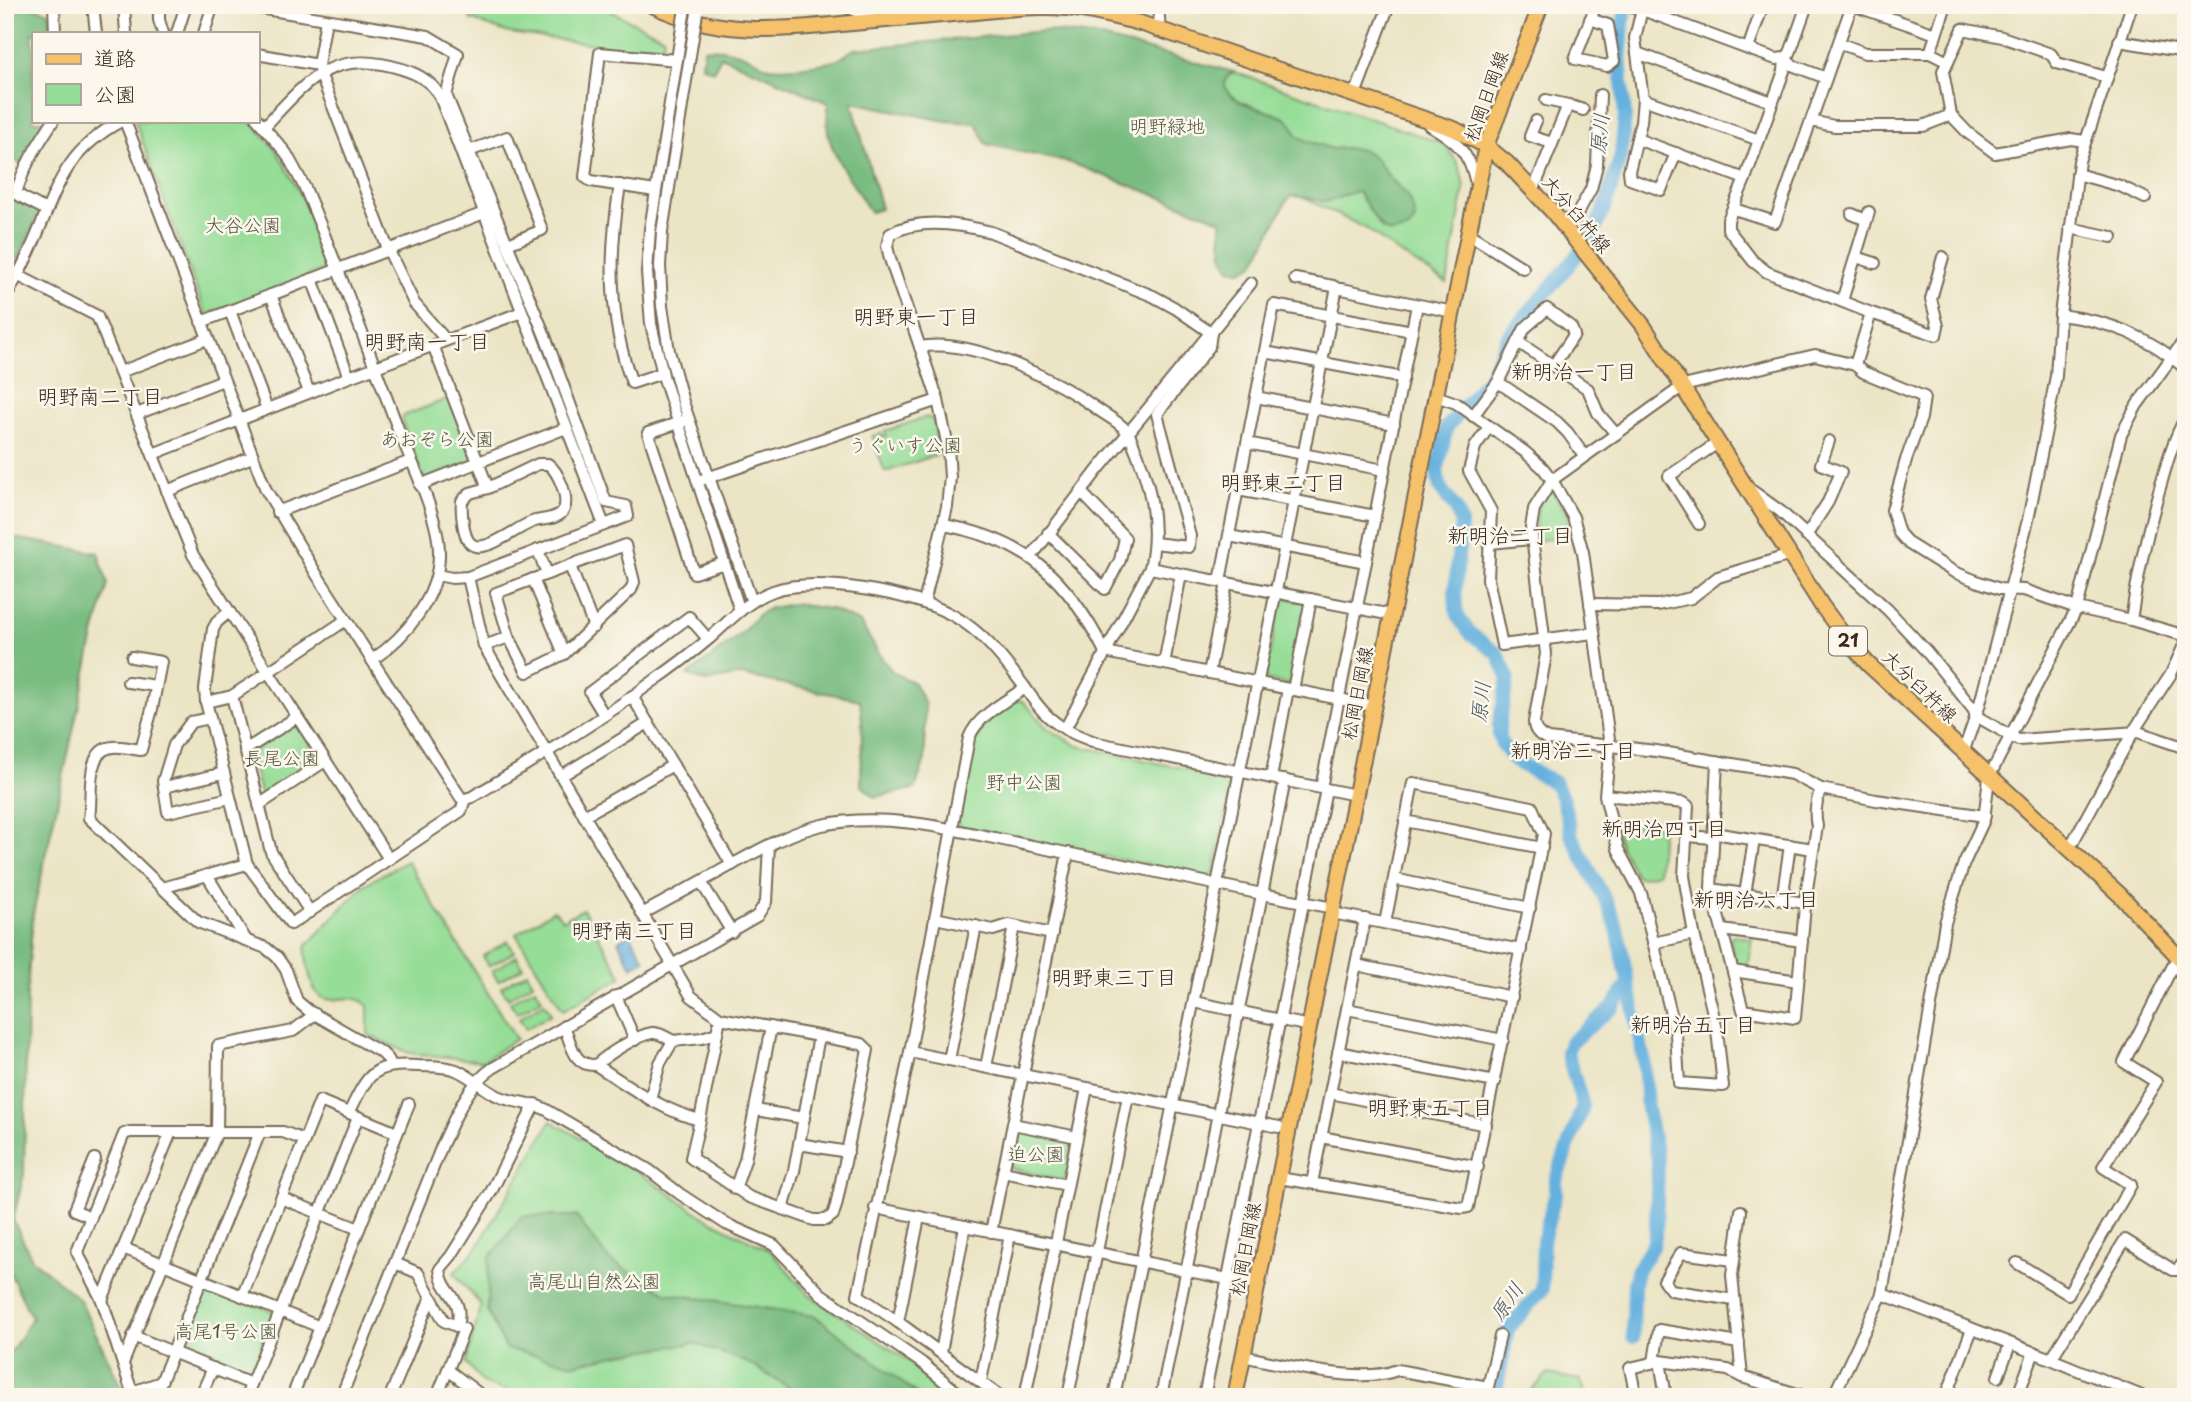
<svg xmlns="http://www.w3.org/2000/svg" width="2191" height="1402" viewBox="0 0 2191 1402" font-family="'Playpen Sans','Klee One',sans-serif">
<rect width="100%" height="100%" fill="#fbf7ec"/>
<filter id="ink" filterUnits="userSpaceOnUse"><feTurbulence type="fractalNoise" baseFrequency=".0143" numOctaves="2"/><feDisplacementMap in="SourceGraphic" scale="14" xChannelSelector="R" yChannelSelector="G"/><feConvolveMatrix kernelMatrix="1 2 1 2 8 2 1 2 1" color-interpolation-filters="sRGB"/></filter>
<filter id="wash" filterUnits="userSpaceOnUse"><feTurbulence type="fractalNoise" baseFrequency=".00686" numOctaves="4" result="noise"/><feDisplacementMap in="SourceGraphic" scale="28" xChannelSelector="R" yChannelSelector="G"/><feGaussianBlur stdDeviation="1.57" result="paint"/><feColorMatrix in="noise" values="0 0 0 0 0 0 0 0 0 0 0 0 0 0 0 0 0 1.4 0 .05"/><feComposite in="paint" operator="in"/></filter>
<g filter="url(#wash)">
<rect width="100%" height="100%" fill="#ebe4c5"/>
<!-- green -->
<g fill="#96dd97" stroke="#68845a" stroke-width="2">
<polygon points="472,5 598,5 664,37 661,53 509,33 470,19"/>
<path d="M1234 72 1442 143C1456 157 1462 169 1464 189L1447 283 1396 251 1367 229 1300 196 1327 202 1351 192H1358L1382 229 1407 195 1391 179 1374 157 1346 148 1332 149 1305 140 1296 134C1294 128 1293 124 1288 120 1274 110 1227 105 1225 85 1225 78 1228 75 1234 72Z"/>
<polygon points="135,121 249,121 253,123 277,151 302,197 330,267 206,315"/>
<polygon points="447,399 451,400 473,458 471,462 427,479 423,477 402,421 403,416"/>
<polygon points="927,417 934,420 939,454 885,472 872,436 881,433 882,437 886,436 885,431"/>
<polygon points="1549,490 1552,491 1566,512 1573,535 1534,541 1538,506"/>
<polygon points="1281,597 1306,602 1289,685 1264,680"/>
<polygon points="1016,700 1023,701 1047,728 1078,746 1228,778 1232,783 1214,873 1209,877 961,827 957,823 975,735 984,723"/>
<polygon points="294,723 298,724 320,758 319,762 264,798 261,797 250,753"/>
<polygon points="1618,821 1662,827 1658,873 1640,877 1636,876 1621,847 1613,824"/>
<path d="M407 861 516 1039 483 1061 409 1053 368 1035V1006C346 983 319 1023 309 972 307 963 304 953 307 945L365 884Z"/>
<polygon points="583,909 622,977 563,1010 516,934 554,910 563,920"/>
<polygon points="1732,936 1752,938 1747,969 1738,968 1735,965 1730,939"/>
<polygon points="508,941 514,952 489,966 483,956"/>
<polygon points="517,956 523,967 498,981 492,971"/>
<polygon points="527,972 533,983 508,998 501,987"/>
<polygon points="535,988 542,999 517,1013 510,1002"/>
<polygon points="544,1003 551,1014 526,1029 519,1018"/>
<polygon points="551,1121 631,1167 704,1217 771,1251 807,1293 919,1368 955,1397 524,1397 484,1384 466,1363 481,1305 454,1273 477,1248"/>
<polygon points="1020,1128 1073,1141 1066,1178 1062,1181 1009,1168 1016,1131"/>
<polygon points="206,1285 274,1312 274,1315 250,1377 247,1378 180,1351 178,1348 203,1286"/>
<polygon points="1547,1374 1580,1380 1588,1397 1526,1397"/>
</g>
<!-- forest -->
<g fill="#78bc80" stroke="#5a734f" stroke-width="2">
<polygon points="5,5 26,5 49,12 53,33 33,33 33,121 52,121 25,166 13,159 5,177"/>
<path d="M1046 31 1094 36 1234 72C1228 75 1225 78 1225 85 1227 105 1274 110 1288 120 1293 124 1294 128 1296 134L1305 140 1332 149 1346 148 1364 150 1374 157 1391 179 1407 195 1413 209 1415 220 1409 229C1404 230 1396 233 1391 233 1379 231 1366 202 1358 192 1346 191 1337 202 1325 201 1314 201 1303 196 1291 196L1286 202 1254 264 1241 271 1230 269C1219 254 1222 238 1221 220L1071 163 986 144 976 123 945 121 852 102 881 209 870 212C857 188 836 164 829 137 826 126 828 114 828 103L721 56 713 71 702 66 704 49C720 46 743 53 757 61 760 62 763 65 766 66 776 71 831 64 841 58 846 55 849 52 854 49Z"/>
<polygon points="5,183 40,212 5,288"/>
<polygon points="5,531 16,538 98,553 108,584 95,631 33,914 27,991 24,1174 13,1220 32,1259 80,1300 126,1397 5,1397 5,1354 11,1352 32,1318 5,1263"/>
<polygon points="794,604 831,609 860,623 885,663 894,673 914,683 925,704 925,759 915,789 875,797 861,785 862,721 860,700 741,675 706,682 688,675 742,633 759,614 770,608"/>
<polygon points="522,1216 576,1216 609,1260 666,1293 815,1316 921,1397 817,1397 797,1392 744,1361 694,1343 626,1353 574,1364 506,1349 487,1311 489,1259"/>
</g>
<!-- water -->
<polygon fill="#65b1de" stroke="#506e7e" stroke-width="2" points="630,934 645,960 632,967 618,941"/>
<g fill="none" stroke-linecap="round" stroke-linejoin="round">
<!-- river -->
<g stroke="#65b1de" stroke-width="14">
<polyline points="1627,5 1623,23 1620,58 1625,116 1621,155 1606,205 1592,236 1561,275 1508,336 1489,377 1447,427 1437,471 1440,488 1456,509 1461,524 1455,591 1456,609 1460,620 1471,634 1498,654 1508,678 1499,725 1499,736 1502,744 1515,761 1555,783 1563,800 1572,837 1608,905 1617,928 1644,1060 1647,1109 1658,1161 1656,1231 1653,1245 1637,1271 1634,1284 1633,1337"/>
<polyline points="1495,1397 1508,1329 1542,1290 1543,1241 1556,1192 1556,1179 1583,1106 1567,1052 1571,1042 1613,1007 1622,992 1628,987"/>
</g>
</g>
</g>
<g filter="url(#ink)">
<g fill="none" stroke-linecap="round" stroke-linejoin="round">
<defs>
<g id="minor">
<polyline points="54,5 55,33"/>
<polyline points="93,5 96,33"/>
<polyline points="124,5 126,33"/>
<polyline points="159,5 159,20 163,33"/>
<polyline points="240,5 428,36 458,54 446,95 545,336 606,502 626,506 628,516 468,577 452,578 437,575"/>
<polyline points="842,5 879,20"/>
<polyline points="1158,5 1160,31"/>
<polyline points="1629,5 1748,49 1776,59 1785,58 1790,53 1807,5"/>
<polyline points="1643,5 1635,38 1643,99 1641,122 1629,171 1630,179 1661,190 1676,153"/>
<polyline points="1852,5 1936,34"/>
<polyline points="1590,19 1608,25 1614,61 1607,66 1575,59 1596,5"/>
<polyline points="326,20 318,65 320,73 388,249 414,303 446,340"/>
<polyline points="177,33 186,5"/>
<polyline points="204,33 213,5"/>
<polyline points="681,34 650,229 647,272 651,324 664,379 740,611"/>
<polyline points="693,37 662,232 660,266 662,306 669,351 683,402 752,602"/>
<polyline points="2119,41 2186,52"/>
<polyline points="1839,43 1865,53 1930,53 1948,62 1963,29 2002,37 2051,54 2057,63 2106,77"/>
<polyline points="1748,49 1763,5"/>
<polyline points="1637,53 1772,102"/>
<polyline points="1930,53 1946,5"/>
<polyline points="257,54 318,65"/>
<polyline points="1785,58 1784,71 1745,179 1728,220 1728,229 1753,261 1767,272 1871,313 1936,335 1938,326 1931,299 1943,257"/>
<polyline points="1785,58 1792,65 1826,78"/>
<polyline points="1948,62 1943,71 1951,115 1968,133 1995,153 2071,139 2084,141"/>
<polyline points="1350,94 1358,87 1389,5"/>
<polyline points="1643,99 1759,140"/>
<polyline points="1546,100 1568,105"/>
<path d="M257 119 286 153 305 188C339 268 368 350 399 431 412 463 439 518 439 552 440 596 406 637 372 660"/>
<path d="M125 121 266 490 317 575 461 798 465 799 472 797C534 760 597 723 655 680 674 667 692 653 710 638 730 620 748 600 773 591 816 576 914 593 954 616 984 633 1003 659 1024 686 1032 698 1040 710 1051 719 1065 731 1081 737 1098 743L1356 795"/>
<polyline points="1536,121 1530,136 1552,143"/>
<polyline points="1811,121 1834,126 1923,126 1951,115"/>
<path d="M1429 125C1456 140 1469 152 1476 183"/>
<path d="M265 126C309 79 333 48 402 69 418 74 433 82 440 97L604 525"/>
<polyline points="1637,139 1745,179"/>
<polyline points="469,151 507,137 542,230 508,244"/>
<polyline points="2077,174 2120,186 2145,198"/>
<path d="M620 185C609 253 608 318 632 383L662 373"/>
<polyline points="655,191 591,181 585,177 600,53 677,60"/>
<polyline points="1533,191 1568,105 1583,110"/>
<polyline points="1734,209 1775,222 1852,5"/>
<path d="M46 210 16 194C23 167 38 144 53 121"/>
<polyline points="1852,214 1866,220"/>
<polyline points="1559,220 1574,220 1591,189 1597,165 1600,95"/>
<polyline points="2070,228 2112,237"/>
<polyline points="1469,234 1523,268"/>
<polyline points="1856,257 1875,263"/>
<polyline points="17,275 97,316 193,555 389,859"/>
<polyline points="312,279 349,377"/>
<polyline points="1295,279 1333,286 1338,289"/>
<polyline points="271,295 309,392"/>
<path d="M5 300C11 286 19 274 25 261 55 201 56 156 121 121"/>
<polyline points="1842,301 1869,212"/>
<polyline points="230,311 267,409"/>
<path d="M2060 315C2108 321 2149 336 2186 369"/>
<polyline points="201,322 484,213"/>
<polyline points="1518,342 1588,389 1598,413 1616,434"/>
<path d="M433 345 488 488 538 464H548C558 471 569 497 564 509 560 519 544 519 535 521 520 524 484 557 470 543 463 536 461 511 462 501L470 493 488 488"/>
<path d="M920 347C974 337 1061 382 1103 413 1111 418 1123 425 1128 433 1132 438 1134 447 1137 453 1152 490 1159 528 1150 568L1065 729"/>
<polyline points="1265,352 1403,378"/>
<polyline points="1855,365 1871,313"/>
<polyline points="120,372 207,339"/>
<polyline points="1498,382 1557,422 1568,433 1585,457"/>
<polyline points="1436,396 1456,403 1525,452 1543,468 1552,480 1573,517 1583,552 1610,746 1605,795 1618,849 1641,893 1676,1034 1679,1083 1723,1086 1717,1030 1694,934 1684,876 1688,806 1684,803 1605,795"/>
<polyline points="1256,397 1394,424"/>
<polyline points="137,414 223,380"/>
<polyline points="1473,416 1498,382 1525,328 1547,309 1571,327 1574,335 1553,366"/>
<polyline points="684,421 648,433 694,573 724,563"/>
<polyline points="1489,427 1475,447 1469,471 1491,511 1488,579 1502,645 1593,633"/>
<polyline points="1247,443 1384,470"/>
<polyline points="153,454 349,377 522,312"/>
<polyline points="704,479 938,400"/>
<polyline points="420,485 566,428"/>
<polyline points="1238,490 1375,516"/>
<polyline points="1751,490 1780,511 1888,610 1927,652 1973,709 1976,716 2018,740 2138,732 2186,748"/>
<polyline points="167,491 252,457"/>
<polyline points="277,512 411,461"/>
<polyline points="1699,524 1669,476 1719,442"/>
<path d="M944 525C1027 540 1068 579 1105 652L1374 706"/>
<polyline points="1048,533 1105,589 1120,560 1125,538 1082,493"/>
<polyline points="1229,536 1366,562"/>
<polyline points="1806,536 1828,502 1841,472 1821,464 1829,441"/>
<polyline points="1154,543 1189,547 1190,536 1157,414 1209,347 1211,333"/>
<polyline points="1490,543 1531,539"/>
<polygon points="625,545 634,582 631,590 564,654 527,672 509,637 496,593"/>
<polyline points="538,550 547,574"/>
<polyline points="1031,557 1097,471 1251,283"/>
<polyline points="570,566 594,627"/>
<polyline points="1150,568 1392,615"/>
<polyline points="468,577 484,646 691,996 720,1018 862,1044 868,1050 836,1206 833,1215 826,1220 814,1220 749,1197 691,1158 700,1120 720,1018"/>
<polyline points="533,579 564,654"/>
<polyline points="1220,581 1274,305 1412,331"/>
<path d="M924 603 947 507 950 477 948 447 938 400 890 259 887 246 890 234C919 217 960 224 991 232L1153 296 1175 308 1211 333"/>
<polyline points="1590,604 1658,605 1691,598 1718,577 1790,555"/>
<polyline points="229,612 217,622 213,629 205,689 206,702 247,864 291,924 461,811 465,799"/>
<path d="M2131 620C2138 571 2149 524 2163 477 2169 456 2175 436 2186 417"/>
<polyline points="484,646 509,637"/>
<path d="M132 657 161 662 152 709 141 750C132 749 122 746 113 747 84 749 93 797 89 818L198 922 266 948 277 957 286 970 297 1001 309 1011 382 1053 388 1059 391 1065"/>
<polyline points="1164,664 1181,574"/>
<polyline points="1209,673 1227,583"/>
<polyline points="128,682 156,686"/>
<polyline points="1293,690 1311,599"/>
<polyline points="232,696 271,852 310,912"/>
<polyline points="632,696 732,865"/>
<polyline points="206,702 232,696 346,620"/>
<polyline points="604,715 590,692 689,617 708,639"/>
<polyline points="210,718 191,722 174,745 163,781 168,812 230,798"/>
<polyline points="245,750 297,717"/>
<polyline points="1963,753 1979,707 2028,520 2046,430 2056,376 2060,315 2079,161 2132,5"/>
<path d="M1717 761 1711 889 1743 1010 1795 1018 1806 895 1817 826C1814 813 1816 801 1821 789"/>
<polyline points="561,776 648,723"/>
<polyline points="1271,778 1288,689"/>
<polyline points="164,787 224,773"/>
<polyline points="1321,788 1417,305"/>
<polyline points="259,805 325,761"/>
<polyline points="584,816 673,765"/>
<path d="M1985 816 1876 800 1821 789 1792 774 1656 751 1548 739C1540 736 1534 731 1534 722L1546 654 1531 528 1534 509 1552 480 1683 386 1815 355 1855 365 1863 372 1924 397 1921 418 1906 460 1892 510 1899 533 1909 544 1954 572 1979 582 2000 589 2024 590 2077 608 2131 620 2186 636"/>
<polyline points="1405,821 1542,848"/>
<polyline points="1714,833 1813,849"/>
<polyline points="1687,836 1713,838"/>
<polyline points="2069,849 2133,732 2171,674 2186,641"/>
<polyline points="207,875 246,940"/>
<polyline points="1394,879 1530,908"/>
<polyline points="701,882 732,932"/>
<polyline points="162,888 247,864"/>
<polyline points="1711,889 1805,903"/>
<polyline points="1745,894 1754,840"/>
<polyline points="1782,900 1790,845"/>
<polyline points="1332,913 1521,950"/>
<path d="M642 914C673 897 704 880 735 863 763 848 791 832 822 825 889 810 966 833 1032 846 1132 866 1232 889 1333 908"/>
<polyline points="935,918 993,930 1009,925 1052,934"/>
<polyline points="1722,930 1802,941"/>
<polyline points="1653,943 1694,934"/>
<polyline points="1356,965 1512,997"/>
<polyline points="1733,971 1798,981"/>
<polyline points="616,996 635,1040"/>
<polyline points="1194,1002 1310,1026"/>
<polyline points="1347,1009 1503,1040"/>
<path d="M564 1026C572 1045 573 1066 596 1065 607 1055 637 1035 652 1033 659 1032 667 1038 673 1041"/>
<polyline points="910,1052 1279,1127"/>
<polyline points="1338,1052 1495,1082"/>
<polyline points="949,1060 976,926"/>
<path d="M596 1065C629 1086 662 1111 700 1120"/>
<polyline points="986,1067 1014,926"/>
<polyline points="1330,1093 1486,1125"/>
<polyline points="650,1099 660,1063 673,1041 702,1038 717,1033"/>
<polyline points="755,1110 804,1118"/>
<path d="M349 1113C368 1074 372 1063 418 1066 430 1066 445 1066 456 1070 471 1076 483 1089 498 1096 513 1103 530 1102 545 1109L649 1170 680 1194 726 1224 774 1245 821 1294 922 1363 963 1397"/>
<polyline points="1013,1124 1077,1137"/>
<polyline points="260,1132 161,1382 132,1392 102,1300 77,1252 124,1134 130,1132 283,1132 304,1140"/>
<polyline points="1321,1137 1478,1167"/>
<polyline points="799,1144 848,1152"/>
<polyline points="1003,1172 1067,1185"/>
<polyline points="1279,1178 1462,1208 1468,1207 1544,834 1532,807 1413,783 1385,923"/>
<polyline points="1312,1183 1365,919"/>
<polyline points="735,1189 745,1160 771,1027"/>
<polyline points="281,1198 359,1229"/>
<polyline points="875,1208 1258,1285"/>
<polyline points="783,1209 794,1171 819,1036"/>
<polyline points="1741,1211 1732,1275 1742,1377"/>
<polyline points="91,1217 74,1210 95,1159"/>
<polyline points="991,1232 1068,853"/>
<polyline points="123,1248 320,1327"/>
<polyline points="1733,1260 1681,1253 1664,1281 1671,1290 1734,1300"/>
<polyline points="395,1263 418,1273 444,1321 464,1329 437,1397"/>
<polyline points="2017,1263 2068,1294 2131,1185 2103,1167 2156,1082 2124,1062 2178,956"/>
<polyline points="1882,1294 2051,1359 2144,1397"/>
<polyline points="242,1296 320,1101 397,1133"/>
<polyline points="102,1300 171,1132"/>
<polyline points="898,1322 919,1217"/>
<path d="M457 1326C465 1296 442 1295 440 1269L451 1256 491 1192 535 1104"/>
<polyline points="133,1336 251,1384"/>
<polyline points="941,1352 965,1226"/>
<path d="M1243 1356C1281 1364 1362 1385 1397 1370L1488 1387 1500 1336"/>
<polyline points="2051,1359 2125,1240 2173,1270 2177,1270 2186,1260"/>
<polyline points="1660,1361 1666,1397"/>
<polyline points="1654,1362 1659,1330 1739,1343"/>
<polyline points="123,1363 217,1132 218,1046 293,1031 315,1014"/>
<polyline points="448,1370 482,1396 490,1397"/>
<polyline points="1998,1377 2010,1344"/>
<polyline points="981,1381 1010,1235"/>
<polyline points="2021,1387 2034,1352"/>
<polyline points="200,1397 213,1368"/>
<polyline points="246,1397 358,1117"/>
<polyline points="292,1397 409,1104"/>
<path d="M341 1397 443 1143C456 1116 467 1085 493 1068L757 916 766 902 769 845"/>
<polyline points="390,1397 431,1297"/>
<path d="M1001 1397 898 1322 858 1295 910 1052 969 738C977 716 1006 701 1025 688"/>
<polyline points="1025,1397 1087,1088"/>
<polyline points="1068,1397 1128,1096"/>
<polyline points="1114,1397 1336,292 1338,289 1342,289 1453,312"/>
<polyline points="1161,1397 1285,780"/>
<polyline points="1204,1397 1326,789"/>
<polyline points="1636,1397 1630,1368 1660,1361 1728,1370 1742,1377 1807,1397"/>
<polyline points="1833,1397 1882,1294 1945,923 1964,863 1984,820 1989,777 2077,608 2121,435 2137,405 2186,338"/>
<polyline points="1946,1397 1972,1329"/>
</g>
<g id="major">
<path d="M652 5C713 35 776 31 841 24 882 20 923 17 964 13 998 10 1032 5 1066 8 1091 10 1115 17 1140 23L1454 129 1486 146 1507 163 1552 211 1643 325 1822 606 1847 640 1868 664 2120 895 2186 965"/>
<polyline points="1235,1397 1486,146 1541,5"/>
</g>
</defs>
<!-- minor casing -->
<use href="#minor" stroke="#796b58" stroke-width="14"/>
<!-- major casing -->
<use href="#major" stroke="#796b58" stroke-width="18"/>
<!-- minor -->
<use href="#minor" stroke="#fff" stroke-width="10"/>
<!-- major -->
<use href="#major" stroke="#f5c16b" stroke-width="14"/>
<defs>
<g id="minor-bridge">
<polyline points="681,34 685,8"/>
<polyline points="693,37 697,13"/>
</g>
</defs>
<!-- minor-bridge casing -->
<use href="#minor-bridge" stroke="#796b58" stroke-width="14" stroke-linecap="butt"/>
<!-- minor-bridge -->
<use href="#minor-bridge" stroke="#fff" stroke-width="10"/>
</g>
</g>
<g text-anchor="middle" stroke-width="5" stroke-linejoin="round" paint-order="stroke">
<!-- shield labels -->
<rect fill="#fbf7ec" stroke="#75685c" stroke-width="2" x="1829" y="626.5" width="38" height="29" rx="5"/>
<g font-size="18" font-weight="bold" fill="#3b2a1e">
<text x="1848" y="647">21</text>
</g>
<!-- street labels -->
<g font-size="19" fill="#3b2a1e" stroke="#fbf7ec">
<text transform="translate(1486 96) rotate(-70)" y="7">松岡日岡線</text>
<text transform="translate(1577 214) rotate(50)" y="7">大分臼杵線</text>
<text transform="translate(1920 686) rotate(44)" y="7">大分臼杵線</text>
<text transform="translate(1357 693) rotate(-79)" y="7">松岡日岡線</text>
<text transform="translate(1245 1249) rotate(-79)" y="7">松岡日岡線</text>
</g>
<!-- park labels -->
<g font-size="19" fill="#52573c" stroke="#fbf7ec">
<text x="1167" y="133">明野緑地</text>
<text x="243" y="232">大谷公園</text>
<text x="437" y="446">あおぞら公園</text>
<text x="905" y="452">うぐいす公園</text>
<text x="282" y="765">長尾公園</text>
<text x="1024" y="789">野中公園</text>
<text x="1036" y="1161">迫公園</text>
<text x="594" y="1288">高尾山自然公園</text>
<text x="226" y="1338">高尾1号公園</text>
</g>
<!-- water labels -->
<g font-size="21" font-style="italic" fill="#4a5961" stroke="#fbf7ec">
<text transform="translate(1600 134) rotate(-84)" y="7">原川</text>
<text transform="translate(1481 702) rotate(-83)" y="7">原川</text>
<text transform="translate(1507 1302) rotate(-55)" y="7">原川</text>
</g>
<!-- neighbourhood labels -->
<g font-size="21" fill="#3b2a1e" stroke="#fbf7ec">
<text x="916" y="324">明野東一丁目</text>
<text x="427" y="349">明野南一丁目</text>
<text x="1574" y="379">新明治一丁目</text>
<text x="100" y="404">明野南二丁目</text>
<text x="1283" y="490">明野東二丁目</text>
<text x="1510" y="543">新明治二丁目</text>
<text x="1573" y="758">新明治三丁目</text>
<text x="1664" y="836">新明治四丁目</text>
<text x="1756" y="907">新明治六丁目</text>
<text x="634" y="938">明野南三丁目</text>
<text x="1114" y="985">明野東三丁目</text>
<text x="1693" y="1032">新明治五丁目</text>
<text x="1430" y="1115">明野東五丁目</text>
</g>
</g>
<!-- margin -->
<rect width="2191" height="1402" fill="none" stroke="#fbf7ec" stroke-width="28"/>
<!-- legend -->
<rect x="32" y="32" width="228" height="91" fill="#fbf7ec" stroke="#aea59a" stroke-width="2"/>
<rect x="46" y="54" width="35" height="10" fill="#f5c16b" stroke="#aea59a" stroke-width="2"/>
<text x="94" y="66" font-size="21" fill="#3b2a1e">道路</text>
<rect x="46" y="84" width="35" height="21" fill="#96dd97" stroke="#aea59a" stroke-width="2"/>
<text x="94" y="102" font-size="21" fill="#3b2a1e">公園</text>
</svg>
